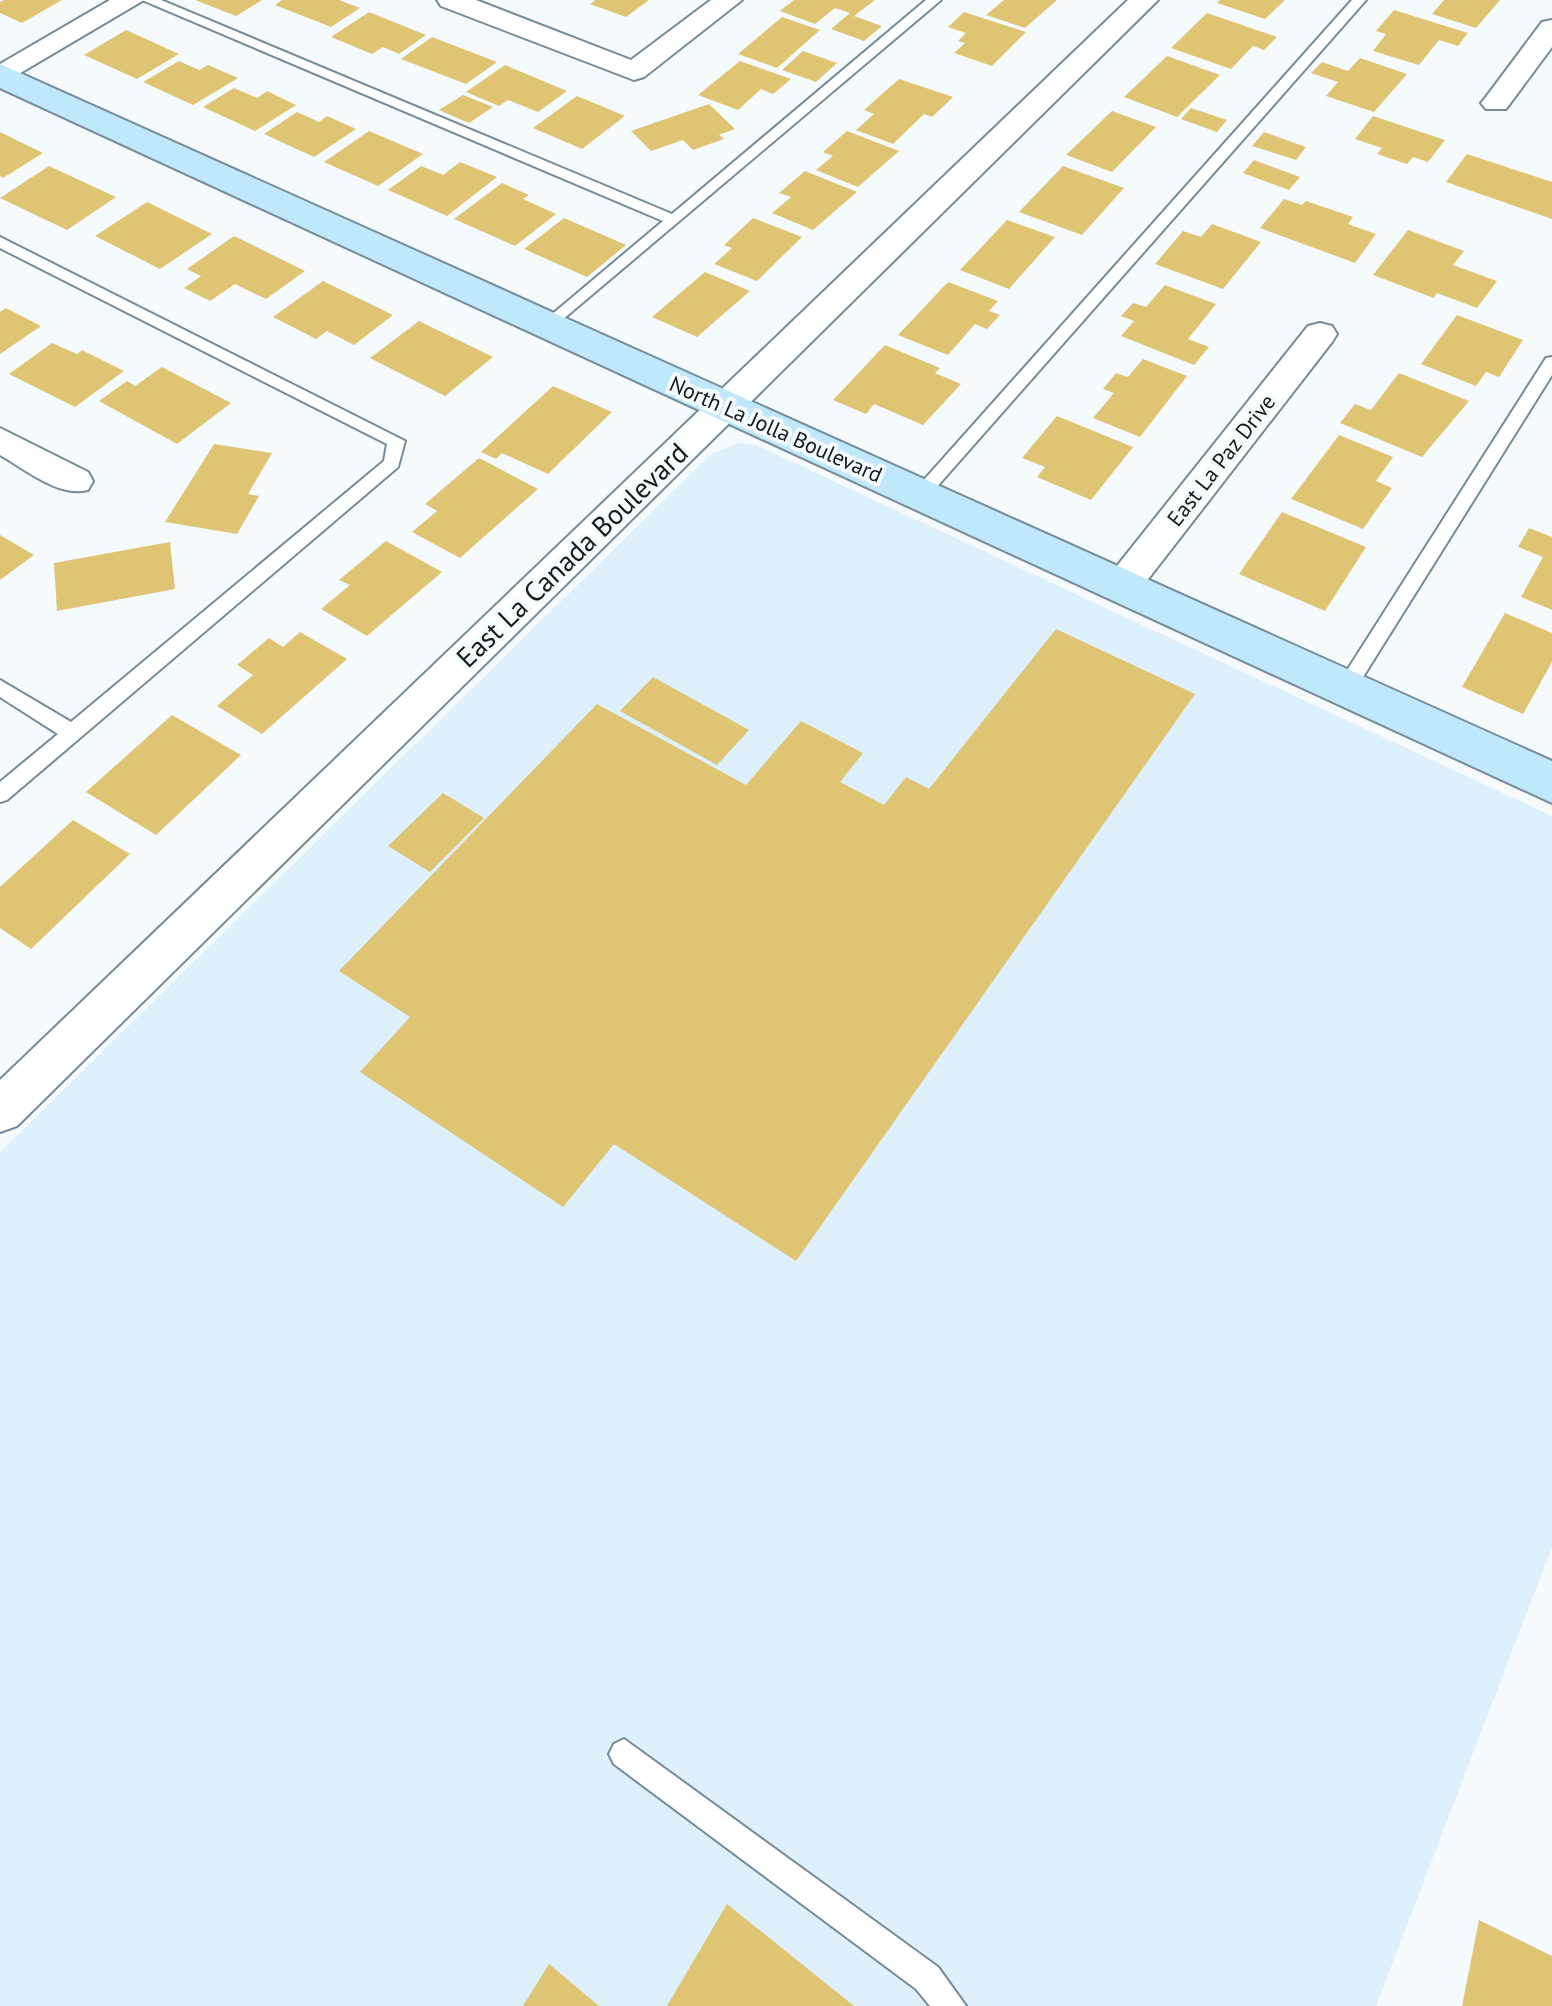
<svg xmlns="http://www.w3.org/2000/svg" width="1552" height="2006" viewBox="0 0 1552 2006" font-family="'PT Sans',sans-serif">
<rect width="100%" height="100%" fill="#f5fafd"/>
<!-- built -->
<polygon fill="#def0fb" points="740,443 756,445 1552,816 1552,1547 1376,2006 0,2006 0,1152 712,453"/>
<!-- building -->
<g fill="#dfc473">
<polygon points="4,0 62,0 22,23 0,13 0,2"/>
<polygon points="195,0 262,0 236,16"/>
<polygon points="282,0 339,0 360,8 331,27 275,5"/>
<polygon points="596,0 649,0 626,17 590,4"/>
<polygon points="794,0 875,0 854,16 882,26 864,41 831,29 850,13 835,8 815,24 780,11"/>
<polygon points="1004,0 1057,0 1025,28 986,15"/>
<polygon points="1220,0 1285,0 1265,19 1217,3"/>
<polygon points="1444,0 1500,0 1476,28 1432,14"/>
<polygon points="1394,10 1468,33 1458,46 1439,40 1419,65 1373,51 1386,34 1376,31"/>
<polygon points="369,12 426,35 399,54 383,47 372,54 331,37"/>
<polygon points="964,12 1026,32 992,66 954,53 965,43 958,41 966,33 948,27"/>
<polygon points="1207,13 1277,37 1264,50 1253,46 1231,69 1171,48"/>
<polygon points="782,17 820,30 777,68 738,54"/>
<polygon points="126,30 179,54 137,79 84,55"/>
<polygon points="432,37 497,62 466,84 401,59"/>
<polygon points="803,51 837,63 816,82 782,70"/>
<polygon points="1167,56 1220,75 1177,117 1124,97"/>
<polygon points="1360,58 1407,74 1374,112 1326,96 1338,82 1311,73 1322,62 1348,71"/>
<polygon points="179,61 199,70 208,65 238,78 193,105 143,82"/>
<polygon points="740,61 791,79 773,94 761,89 738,110 698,95"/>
<polygon points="505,65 567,91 538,112 508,100 499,106 466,92"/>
<polygon points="899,79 953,97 932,117 924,114 893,144 856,130 874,114 864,110"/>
<polygon points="234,88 257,98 267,91 296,105 255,131 203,107"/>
<polygon points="463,95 493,107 469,123 439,110"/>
<polygon points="577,96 625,116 582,149 533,128"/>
<polygon points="709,104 735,129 719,135 724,139 693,150 683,140 651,151 631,131"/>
<polygon points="1191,108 1227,120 1217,132 1181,119"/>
<polygon points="1112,111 1156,127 1112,172 1066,155"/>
<polygon points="297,112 319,122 327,116 356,129 314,157 264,134"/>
<polygon points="1373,116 1445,140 1428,162 1413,157 1407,164 1377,154 1382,148 1355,139"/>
<polygon points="369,131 423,154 378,186 324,162"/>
<polygon points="847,131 899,151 858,187 816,170 833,156 823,152"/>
<polygon points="0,132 43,153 3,178 0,176"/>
<polygon points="1264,132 1306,147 1296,160 1252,146"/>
<polygon points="1467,154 1552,182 1552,219 1446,182"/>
<polygon points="1254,160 1300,177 1289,190 1243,173"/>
<polygon points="460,162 497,177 447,216 388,190 421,166 443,175"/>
<polygon points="49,166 116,197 67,230 0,198"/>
<polygon points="1063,166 1124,188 1082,235 1019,212"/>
<polygon points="805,171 857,192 813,230 772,213 791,197 779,193"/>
<polygon points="502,183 529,195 523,199 556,214 515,246 454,219"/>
<polygon points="1284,199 1302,205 1306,201 1353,217 1348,224 1376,234 1355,263 1260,228"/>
<polygon points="147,202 212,234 160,269 95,236"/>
<polygon points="564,218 626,245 587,277 524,249"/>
<polygon points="753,218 802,237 757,281 714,264 732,248 724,245"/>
<polygon points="1007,220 1055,237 1009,289 960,270"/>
<polygon points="1212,224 1261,242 1223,289 1155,264 1183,231 1201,237"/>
<polygon points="1408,230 1464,251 1453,265 1497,281 1477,308 1437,293 1434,298 1373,275"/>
<polygon points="234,236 305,271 266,299 235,284 210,301 184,288 201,276 187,269"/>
<polygon points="705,272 750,291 697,337 652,317"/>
<polygon points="323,281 393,315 354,345 327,331 316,339 273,317"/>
<polygon points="948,282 998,301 989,311 1000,315 987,329 975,324 948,355 898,335"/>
<polygon points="1165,285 1216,304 1188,339 1209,347 1194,365 1121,336 1134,321 1121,316 1133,303 1146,307"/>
<polygon points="6,308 41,326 0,354 0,312"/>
<polygon points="1457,315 1523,340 1499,377 1486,372 1476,386 1421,364"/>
<polygon points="419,321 493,357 445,396 370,358"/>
<polygon points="52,343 77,354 82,350 124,371 75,407 9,374"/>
<polygon points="885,345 940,368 935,373 961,384 923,425 874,404 866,414 833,400"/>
<polygon points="1143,359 1187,376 1140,437 1093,418 1114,393 1103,389 1116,373 1128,377"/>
<polygon points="162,367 231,403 177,444 99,401 127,381 135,386"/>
<polygon points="1399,373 1469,401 1422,457 1340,423 1355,404 1371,410"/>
<polygon points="553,386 612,412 548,474 502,453 496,459 481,452"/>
<polygon points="1057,416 1133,447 1091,500 1037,477 1045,467 1022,458"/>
<polygon points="1339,435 1393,457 1376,481 1392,488 1363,529 1291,499"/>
<polygon points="214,444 272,453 248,494 259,496 237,534 165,522"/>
<polygon points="479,458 538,489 460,558 412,532 437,511 425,504"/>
<polygon points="1282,512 1366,547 1325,611 1239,574"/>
<polygon points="1529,528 1552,537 1552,610 1521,597 1543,557 1518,547"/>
<polygon points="0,535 34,555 0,580"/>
<polygon points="386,541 442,572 367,636 321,609 350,585 339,580"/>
<polygon points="170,542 175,589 57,611 54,563"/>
<polygon points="1505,613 1552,633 1552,662 1523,714 1462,687"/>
<polygon points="1056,629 1195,694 796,1261 614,1144 563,1207 360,1072 410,1017 339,971 597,704 746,785 801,721 863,753 840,782 884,805 906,777 929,789"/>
<polygon points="300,632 347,659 262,734 217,706 253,675 237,665 269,638 283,647"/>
<polygon points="653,677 749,730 717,765 620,711"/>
<polygon points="172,715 241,755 156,835 86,792"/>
<polygon points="443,793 484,818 430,872 388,846"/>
<polygon points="73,820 130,854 31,949 0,928 0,887"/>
<polygon points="727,1904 854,2006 667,2006"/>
<polygon points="1479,1920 1552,1956 1552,2006 1462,2006"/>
<polygon points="549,1964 599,2006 523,2006"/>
</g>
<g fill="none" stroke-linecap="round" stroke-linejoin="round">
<defs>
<g id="lane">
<polygon points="142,0 161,0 672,214 926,0 941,0 549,331 541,326 543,322 663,221"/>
<polygon points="1352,0 1366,0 927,498 915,498 915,490"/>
<polygon points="0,237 405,441 398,467 7,800 0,802 0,782 58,734 0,697 0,680 71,722 384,461 387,444 0,248"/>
<polygon points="1552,357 1552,375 1353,693 1339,693 1336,688 1339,683 1546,358"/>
<polygon points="624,1739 938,1967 966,2006 930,2006 916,1989 614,1764 609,1754 614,1744"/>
</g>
<g id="street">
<polygon points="110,0 144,0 0,85 0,64"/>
<polygon points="437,0 476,0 631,60 711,0 742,0 644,77 634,80 441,6"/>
<polygon points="1128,0 1158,0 17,1126 0,1132 0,1080"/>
<polygon points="1552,20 1552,47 1506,109 1486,109 1481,103 1486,97 1542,22"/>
<polygon points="1320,323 1332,326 1337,334 1332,342 1135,596 1122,600 1109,596 1103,586 1109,576 1308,326"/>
<path d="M0 428 88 472 93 481 88 490C59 498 25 469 0 455Z"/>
</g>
<polygon id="secondary" points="0,64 1552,761 1552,803 0,88"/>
</defs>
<!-- lane casing -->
<use href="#lane" stroke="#768b98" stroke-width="4"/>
<!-- street casing -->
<use href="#street" stroke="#768b98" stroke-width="4"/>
<!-- secondary casing -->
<use href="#secondary" stroke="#768b98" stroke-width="4"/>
<!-- lane -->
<use href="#lane" fill="#fff" fill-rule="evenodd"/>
<!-- street -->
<use href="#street" fill="#fff" fill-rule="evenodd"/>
<!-- secondary -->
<use href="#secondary" fill="#bfe8fb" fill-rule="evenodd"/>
</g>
<g text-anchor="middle" stroke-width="8" stroke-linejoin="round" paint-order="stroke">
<!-- far-street labels -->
<g font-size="22" fill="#131b20" stroke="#f5fafd">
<text transform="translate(776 429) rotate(24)" y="8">North La Jolla Boulevard</text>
<text transform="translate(1221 460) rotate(-52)" y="8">East La Paz Drive</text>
</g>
<!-- street labels -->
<g font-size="28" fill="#131b20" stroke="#f5fafd">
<text transform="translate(572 555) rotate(-44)" y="10">East La Canada Boulevard</text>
</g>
</g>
</svg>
